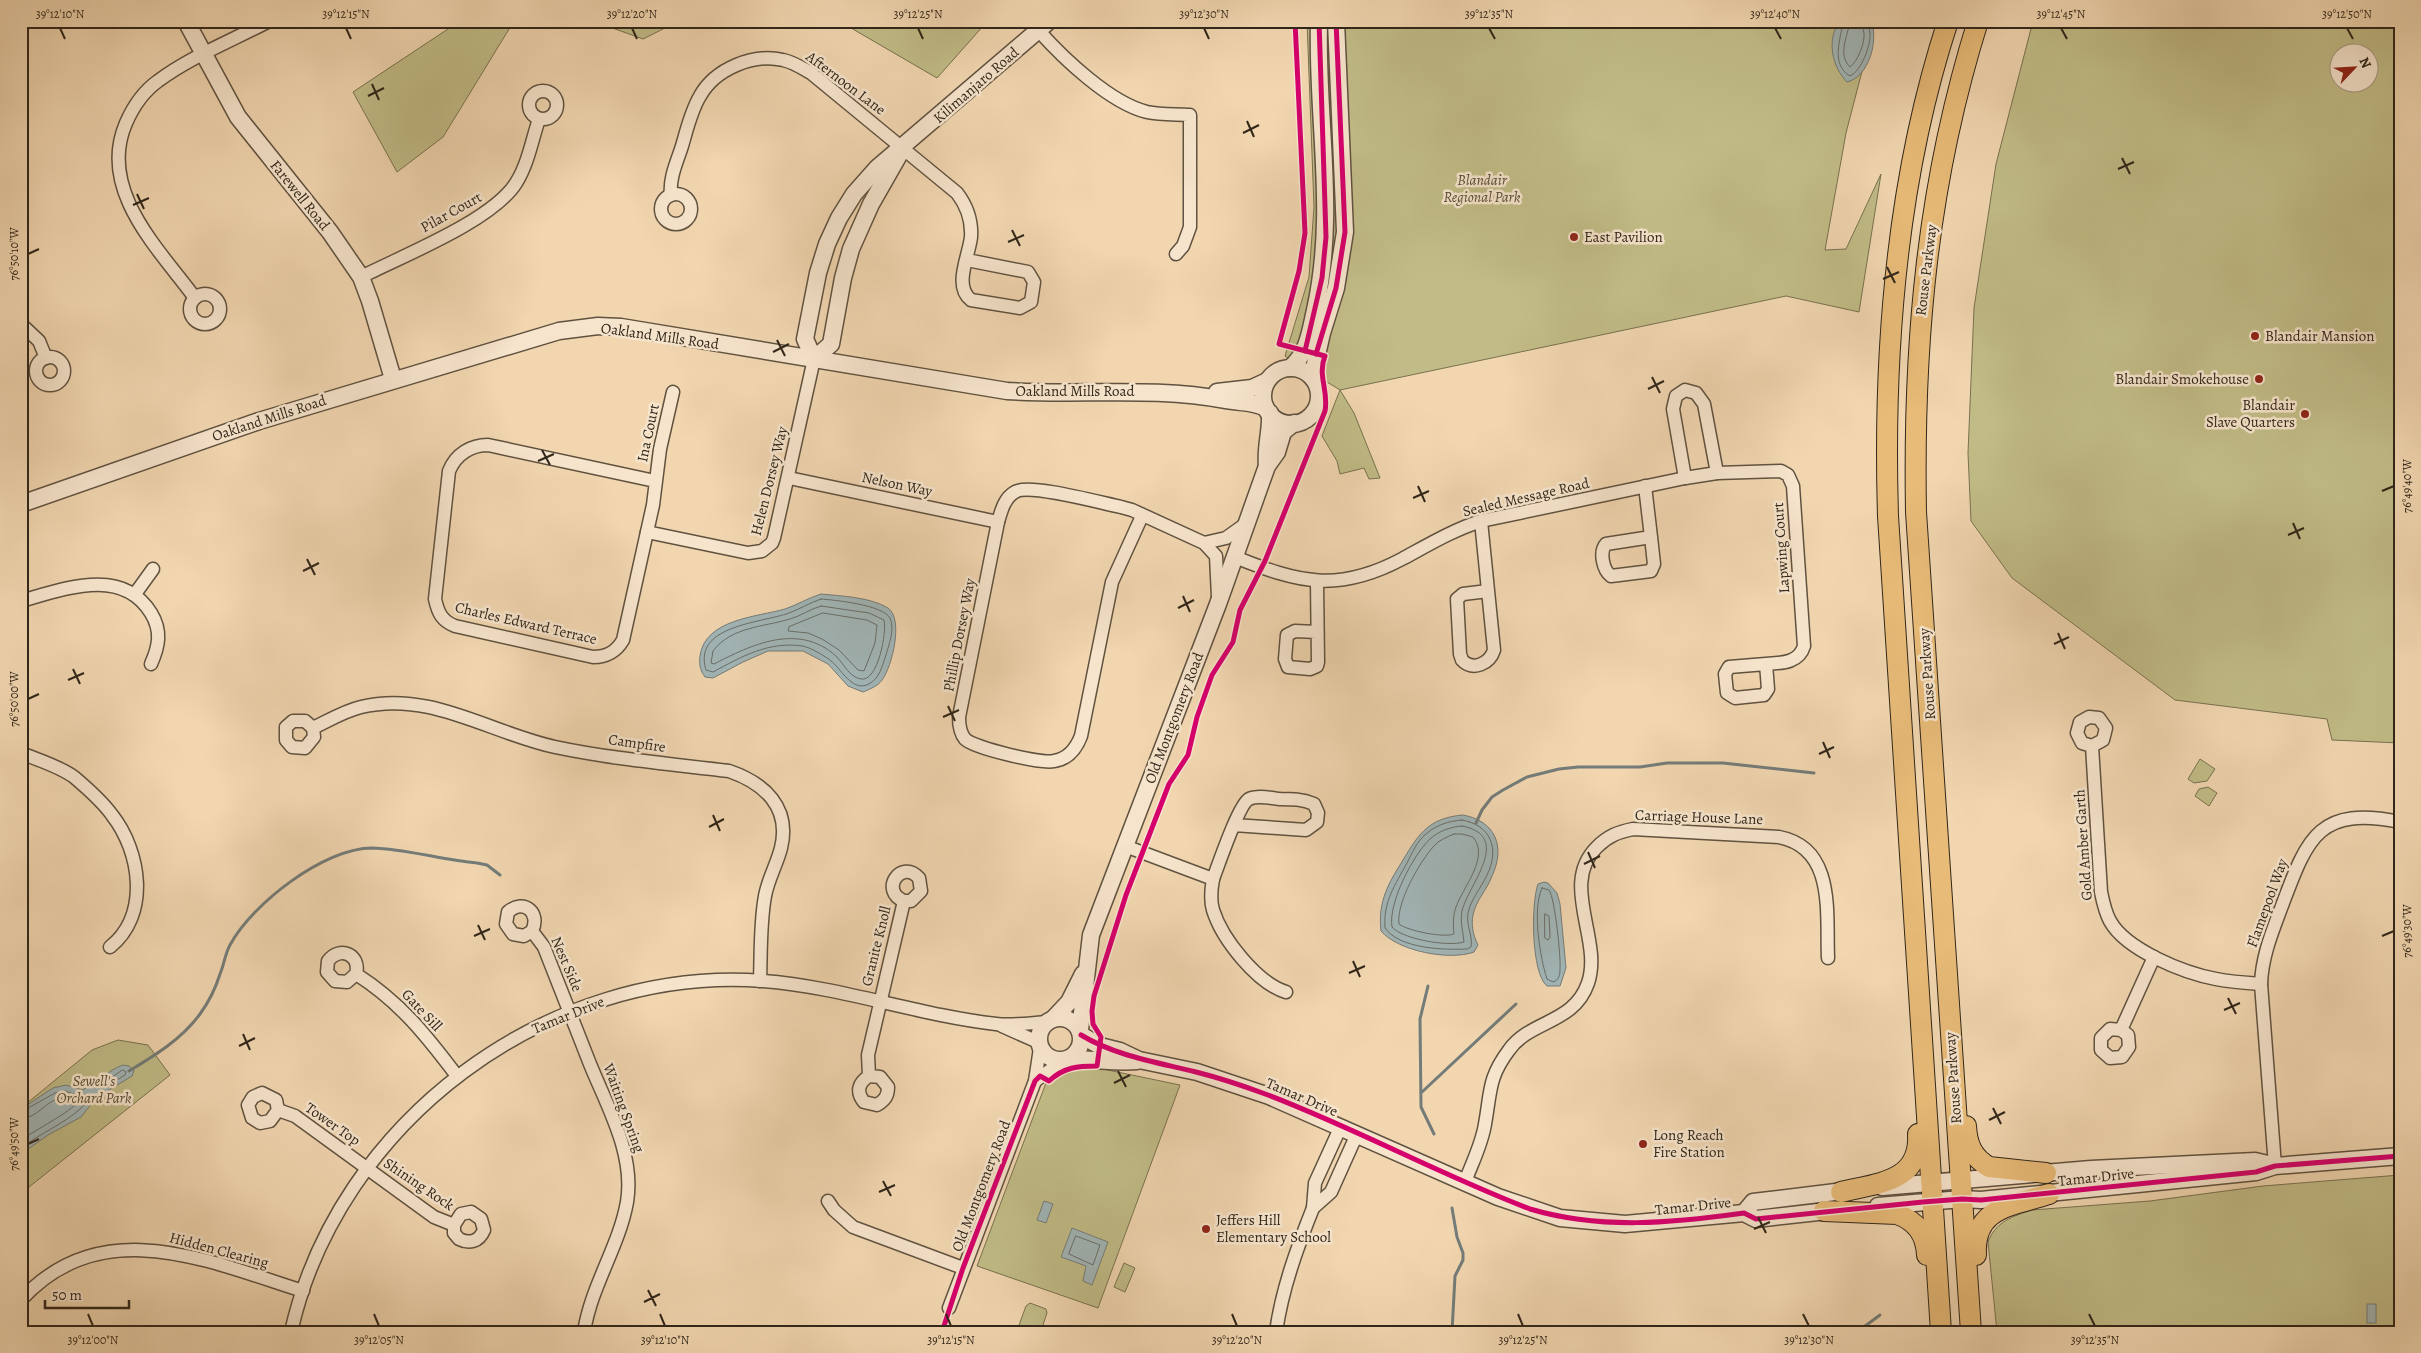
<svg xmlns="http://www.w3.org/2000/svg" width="2421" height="1353" viewBox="0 0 2421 1353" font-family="Alegreya,serif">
<rect width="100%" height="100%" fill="#f1d6b0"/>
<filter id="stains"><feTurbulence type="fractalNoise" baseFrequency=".004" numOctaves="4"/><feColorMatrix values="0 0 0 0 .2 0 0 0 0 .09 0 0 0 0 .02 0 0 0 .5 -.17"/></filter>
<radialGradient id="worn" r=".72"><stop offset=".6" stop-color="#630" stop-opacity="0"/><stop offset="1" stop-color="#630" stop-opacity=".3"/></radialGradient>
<!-- green -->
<g fill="#c1bc87" stroke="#787150" fill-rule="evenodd">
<polygon points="460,21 514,21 443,137 397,172 353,92"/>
<polygon points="593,21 679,21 643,39"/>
<polygon points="839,21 978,21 984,25 937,78"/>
<polygon points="1307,21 1875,21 1846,133 1825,250 1846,249 1881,174 1859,312 1786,296 1340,390 1354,413 1380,478 1369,479 1364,468 1340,474 1337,461 1322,436 1340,390 1285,356 1309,277 1314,207"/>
<path d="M2033 21H2400V743L2332 740 2327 719 2175 700 2012 578 1971 521 1968 453 1974 308 1996 164ZM2338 52H2368V82H2338Z"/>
<polygon points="2200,759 2215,769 2207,781 2194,783 2188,779"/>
<polygon points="2208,787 2217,793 2209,806 2195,796 2199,789"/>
<polygon points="118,1040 148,1045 170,1075 29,1187 21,1202 21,1108 92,1050"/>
<polygon points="1055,1059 1180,1085 1098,1308 977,1266"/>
<path d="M2400 1175V1332H1997L1988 1242C1995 1222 2013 1216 2032 1210L2150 1201 2263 1186Z"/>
<polygon points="1124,1263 1135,1268 1125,1292 1114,1287"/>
<polygon points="1030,1303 1046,1309 1047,1313 1043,1325 1058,1332 1020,1332 1018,1328 1026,1306"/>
</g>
<!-- water -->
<g fill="#a1b6b8" stroke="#747c79">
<path d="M1840 21H1871C1879 40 1869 77 1847 82 1832 67 1826 39 1840 21Z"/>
<path d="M821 594C841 596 870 597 888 608 904 619 892 667 882 680 878 686 870 689 863 692L848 686 828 664 803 651H768L743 662 713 678 705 677C700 670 699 665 700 656 705 619 757 617 785 609 797 605 808 598 821 594Z"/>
<path d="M1463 815C1495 821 1506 846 1492 876 1487 890 1476 900 1473 915 1471 925 1473 935 1478 945L1474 952C1449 961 1398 951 1381 931 1378 905 1386 887 1400 865 1417 837 1426 818 1463 815Z"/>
<path d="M1544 882 1548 883 1557 893 1560 904 1566 968 1560 986H1547C1531 973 1531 903 1538 884Z"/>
<path d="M123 1065 129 1066 134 1071 132 1076 96 1098 81 1117 48 1135 21 1154V1109L53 1088 66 1085 82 1090C97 1083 108 1070 123 1065Z"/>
<polygon points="1044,1201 1053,1204 1046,1223 1037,1220"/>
<polygon points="1072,1228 1108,1242 1092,1285 1083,1281 1086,1266 1061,1257"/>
<rect x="2367" y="1304" width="9" height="19"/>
</g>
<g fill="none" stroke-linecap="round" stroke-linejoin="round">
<!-- shore -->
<g stroke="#686e69" stroke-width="1">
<path d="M1843 21C1841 39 1830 64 1850 76 1861 71 1871 46 1870 33 1870 29 1867 25 1867 21"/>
<path d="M1850 21C1848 36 1837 54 1850 67 1858 61 1865 43 1864 33 1863 29 1861 26 1861 21"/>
<path d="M821 599C835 600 883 605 890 618 895 629 889 644 886 655 882 666 880 678 869 684 852 693 841 668 830 660 823 655 811 648 803 646 768 641 741 657 713 672L706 670C692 625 762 623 789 613 800 609 809 603 821 599Z"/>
<path d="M821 606 869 613 884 620C887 632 878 682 861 679 849 677 844 664 836 656 798 622 751 645 714 664L711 663 713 651C731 627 763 627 790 619 801 616 810 609 821 606Z"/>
<polygon points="823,613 867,620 877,625 875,643 864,671 858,670 839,650 822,639 808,633 788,631 789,627"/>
<path d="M1462 820C1491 825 1500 849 1487 875 1481 888 1471 899 1468 913 1466 926 1473 936 1471 947L1467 949C1444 950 1400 949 1385 928 1383 902 1395 885 1407 863 1412 853 1417 841 1426 834 1436 825 1449 821 1462 820Z"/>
<path d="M1462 826C1514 836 1468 885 1462 911 1460 922 1463 931 1464 942 1448 947 1402 939 1392 927 1388 903 1413 855 1430 839 1439 831 1450 827 1462 826Z"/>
<path d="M1454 834H1462L1473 837C1490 857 1463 887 1456 907 1453 915 1453 925 1454 934 1444 938 1408 931 1399 924 1396 903 1420 861 1434 846 1439 840 1447 837 1454 834Z"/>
<path d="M1542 888 1549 890C1555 898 1561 958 1560 969 1560 975 1559 980 1553 982L1547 979C1540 958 1532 909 1542 888Z"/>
<polygon points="1545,914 1549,916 1550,937 1548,940 1545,938"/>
<polygon points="123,1070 126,1072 125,1075 109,1085 106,1084 107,1081"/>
<path d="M21 1112 55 1093 65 1091 74 1094 91 1095C82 1116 41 1132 21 1148"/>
<path d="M21 1119C44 1117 50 1088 77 1102 74 1110 32 1132 21 1140"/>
<polygon points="1076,1236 1100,1245 1093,1265 1069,1254"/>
</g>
<!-- stream -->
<g stroke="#747c79" stroke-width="3">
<polyline points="877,21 890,26"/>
<polyline points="1476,823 1482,810 1492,797 1503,790 1527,777 1559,769 1578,767 1640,767 1667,763 1723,763 1814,773"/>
<polyline points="1428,986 1420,1019 1421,1107 1434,1134"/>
<path d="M129 1071C154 1056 182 1039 200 1014 208 1003 216 987 220 974 224 965 225 954 230 945 252 904 324 848 372 848 407 849 442 860 477 863L487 865 500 875"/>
<polyline points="1422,1092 1516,1004"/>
<polyline points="1452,1208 1457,1237 1463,1253 1463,1260 1455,1276 1452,1332"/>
<polyline points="1857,1332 1880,1315"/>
</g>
<defs>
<g id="minor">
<path d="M1039 31C1063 58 1110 103 1147 112 1161 115 1176 114 1190 115V227L1183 246 1176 254"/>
<circle cx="543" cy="105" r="14"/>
<circle cx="676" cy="209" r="15"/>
<path d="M671 195C669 178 677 162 682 146 687 129 691 111 700 96 715 69 753 53 783 60 793 62 802 68 811 73L957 193C967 206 972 221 971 237 969 256 953 286 971 300L1020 308 1031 302 1034 282 1028 272 967 260"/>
<path d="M361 277C402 256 492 221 516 183 528 164 532 140 539 119"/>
<circle cx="205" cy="309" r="15"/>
<path d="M195 298C159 249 97 190 126 123 133 107 144 91 158 81 190 57 233 40 269 21"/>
<polyline points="21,324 39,341 46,358"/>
<circle cx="50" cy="371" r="14"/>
<polyline points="789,478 998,522"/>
<polyline points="1685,478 1673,409 1676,396 1685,390 1696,393 1704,404 1717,473"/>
<path d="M655 481 488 445C471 445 456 454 449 471L435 599C438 613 442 621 455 626L593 657C607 657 616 652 623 640L653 505 660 449 673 392"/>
<path d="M1645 486 1651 537 1606 544C1599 552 1603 570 1611 576L1651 571 1654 564 1651 537"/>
<path d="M1142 516 1112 582 1081 736C1076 749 1068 759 1054 761 1041 764 974 748 965 739 960 733 959 725 959 717L998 522C1001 512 1004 498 1015 492 1029 483 1101 503 1121 507L1132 510 1204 543 1216 556 1218 597"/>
<path d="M1481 521 1494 650C1490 663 1473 672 1462 660L1460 654 1457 599 1463 594 1488 591"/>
<polyline points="647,532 748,553 762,551 772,543 774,538 814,359"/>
<polyline points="1204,543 1226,538 1247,523"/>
<path d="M1235 557C1299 583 1338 593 1402 559 1428 545 1453 530 1481 521L1685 478 1717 473 1781 471 1788 475 1793 486 1804 646C1799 663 1782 663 1766 664L1768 689 1764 695 1735 698 1727 693 1725 674 1729 667 1766 664"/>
<polyline points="1317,581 1318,662 1317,666 1310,669 1288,667 1285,659 1287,635 1295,631 1317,632"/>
<polyline points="135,594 153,569"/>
<path d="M21 601C64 589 122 566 151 613 162 631 159 646 151 664"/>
<path d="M313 728 305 721H293L286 727V740L292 747 305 748 314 737 313 728C328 721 344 711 361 707 430 690 490 733 555 747 612 759 671 764 729 771 764 783 791 807 781 848 777 864 768 879 765 896 760 923 761 952 760 981"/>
<path d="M2092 746 2082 743 2077 733 2080 722 2089 717 2099 718 2106 728 2103 740 2092 746 2101 892C2103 902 2105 912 2110 921 2126 950 2184 973 2216 979 2231 982 2246 983 2261 984"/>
<path d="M21 753C38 760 59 766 74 777 87 788 102 801 112 815 141 852 150 915 110 947"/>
<path d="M1125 846 1213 879C1218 866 1239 804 1249 799 1257 795 1271 798 1280 799 1292 799 1303 799 1314 804L1318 813 1317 822 1306 830 1234 825"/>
<path d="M1213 879C1211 890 1210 900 1213 910 1222 939 1257 983 1286 992"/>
<path d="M532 931 524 936 513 934 506 924 508 912C524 898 541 913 532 931L544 947C559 986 575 1025 590 1064 607 1106 635 1154 627 1202 619 1247 591 1286 584 1332"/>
<path d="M356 974 347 982 335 981 327 972 328 961C340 945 361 955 356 974 400 1002 426 1035 457 1076"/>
<polyline points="1002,1026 1038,1042"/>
<polyline points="2121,1030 2128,1035 2129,1047 2122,1057 2110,1058 2101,1050 2101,1038 2110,1029 2121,1030 2154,957"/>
<path d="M869 1076 880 1077 888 1087C888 1096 885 1100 877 1105L864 1102C856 1092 858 1083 869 1076L868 1055 904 901H911L921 891 919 878C901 858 879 891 904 901"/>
<polyline points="1035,1081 1063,1061"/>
<path d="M278 1110 276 1100 262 1093 253 1097 248 1105 252 1118 260 1123 270 1121 278 1110 295 1116 434 1217 454 1225V1233L459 1239C469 1244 479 1242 484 1230L481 1219 471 1212 461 1214 454 1225"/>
<polyline points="1341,1126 1315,1183 1313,1208 1331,1192 1357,1134"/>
<path d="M2275 1166 2261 984C2262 955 2273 930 2283 903 2308 836 2320 806 2400 822"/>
<path d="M1465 1182C1472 1163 1482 1144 1485 1124 1491 1091 1488 1078 1509 1050 1530 1020 1574 1024 1588 983 1603 940 1559 884 1597 847 1608 836 1618 832 1633 829L1779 837C1836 848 1826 914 1828 958"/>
<polyline points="828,1201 834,1210 853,1227 963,1268"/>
<path d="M21 1300C101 1212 208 1261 303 1291"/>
<polyline points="949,1308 1035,1081 1040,1048"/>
<path d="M291 1332C338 1122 548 965 763 981 842 987 917 1015 996 1024 1013 1026 1031 1023 1047 1022"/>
<path d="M1276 1332C1282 1289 1297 1248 1313 1208"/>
</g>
<g id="tertiary">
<polyline points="186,21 238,117 330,232 361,277 370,301 393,379"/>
<polyline points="814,359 805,339 818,273 827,244 839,218 854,194 877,168 1049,21"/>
<polyline points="814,359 831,344 843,278 851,249 871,204 899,155"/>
<path d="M1290 368C1308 353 1310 332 1315 310 1337 211 1316 120 1319 21"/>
<circle cx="1291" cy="396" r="28"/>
<polyline points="1312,377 1322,333 1336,288 1345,232 1336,21"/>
<polyline points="1217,392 1252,388 1267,381"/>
<path d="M1267 466C1265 447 1271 432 1270 413"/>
<path d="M21 504 259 421 559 331 598 326 621 327 1007 391C1080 396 1153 386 1225 400 1240 403 1252 401 1266 408"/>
<circle cx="1060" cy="1039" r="21"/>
<polyline points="1053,1019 1069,1002 1083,974"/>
<polyline points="1080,1030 1091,935 1218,604 1267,466 1277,452 1283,432 1294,423"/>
<polyline points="1081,1035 1100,1046 1120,1051 1139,1060 1197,1072 1269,1096 1498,1197 1560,1218 1625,1224 1744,1213 1756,1219 1836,1210"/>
<path d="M1070 1059C1093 1059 1115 1063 1137 1061"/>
<polyline points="1882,1187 2091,1169 2255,1161 2268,1164"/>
<polyline points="1878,1206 1962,1199 1981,1200 2256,1172 2275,1166 2400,1156"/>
<polyline points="1744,1213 1753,1202 1852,1190"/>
</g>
<g id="primary">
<path d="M1966 1126C1967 1144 1972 1157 1989 1167L2046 1173"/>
<path d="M1841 1192C1878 1183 1921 1182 1918 1134"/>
<path d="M1824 1211 1897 1214C1916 1221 1926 1234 1927 1255"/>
<path d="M1976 1255C1973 1207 2012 1206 2049 1194"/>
<path d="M1941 1332 1888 516C1883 353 1897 177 1948 21"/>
<path d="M1971 1332 1916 512C1913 342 1927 184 1978 21"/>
</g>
</defs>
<!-- minor casing -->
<use href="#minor" stroke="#605240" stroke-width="15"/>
<!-- tertiary casing -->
<use href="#tertiary" stroke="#605240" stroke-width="19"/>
<!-- primary casing -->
<use href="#primary" stroke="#30261a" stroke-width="22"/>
<!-- minor -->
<use href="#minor" stroke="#f6e4cc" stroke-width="12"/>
<!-- tertiary -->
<use href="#tertiary" stroke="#f6e4cc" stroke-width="16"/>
<!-- primary -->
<use href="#primary" stroke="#e8bb78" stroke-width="20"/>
<defs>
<g id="cycleway">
<polyline points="1305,351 1322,278 1326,237 1319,21"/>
<polyline points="1316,354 1336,288 1345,232 1336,21"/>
<path d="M1081 1035C1116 1056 1156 1062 1196 1072 1220 1078 1244 1086 1268 1095 1357 1129 1441 1175 1530 1209 1601 1230 1672 1223 1744 1213L1756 1219 1923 1202 1962 1199 1981 1200 2256 1172 2275 1166 2400 1156"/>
<path d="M942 1332 963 1268 1035 1081 1040 1076 1049 1081C1064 1067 1078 1066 1097 1066L1101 1037 1093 1024 1092 1011 1094 996 1126 895 1169 784 1188 755 1197 717 1212 675 1233 642 1240 610 1265 561 1325 411C1329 391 1317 375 1325 356L1279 344 1299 271 1305 233 1295 21"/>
</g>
</defs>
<!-- cycleway casing -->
<use href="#cycleway" stroke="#f6e4cc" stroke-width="8"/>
<!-- cycleway -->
<use href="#cycleway" stroke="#d6006c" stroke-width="5"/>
</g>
<!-- ticks -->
<path fill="none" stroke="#30261a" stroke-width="2" d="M60 28 65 39M346 28 351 39M632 28 637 39M918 28 923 39M1204 28 1209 39M1489 28 1495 39M1775 28 1781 39M2061 28 2067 39M2347 28 2353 39M372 84 379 100M368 96 384 88M1247 121 1254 137M1243 133 1259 125M2122 158 2130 174M2118 169 2134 162M137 194 144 209M133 205 149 198M1012 230 1020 246M1008 242 1024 235M28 254 39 249M1887 267 1895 283M1883 279 1899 272M777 340 785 356M773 352 789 344M1652 377 1660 393M1648 389 1664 381M542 450 550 465M538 461 554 454M1418 486 1425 502M2382 491 2394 486M1413 498 1429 491M2293 523 2300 539M2288 535 2304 528M307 559 315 575M303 571 319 563M1183 596 1190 612M1178 608 1194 600M2058 633 2065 649M2054 644 2069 637M73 669 80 684M68 680 84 673M28 699 39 694M948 706 955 721M943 717 959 710M1823 742 1830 758M1819 754 1834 747M713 815 720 831M709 827 724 819M1588 852 1595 868M1584 864 1600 856M478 925 485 940M474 936 490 929M2382 936 2394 931M1353 961 1360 977M1349 973 1365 966M2228 998 2236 1014M2224 1010 2240 1003M243 1034 250 1050M239 1046 255 1038M1118 1071 1126 1087M1114 1083 1130 1075M1993 1108 2001 1124M1989 1120 2005 1112M28 1144 39 1139M883 1181 891 1196M879 1192 895 1185M1758 1217 1766 1233M1754 1229 1770 1222M648 1290 656 1306M644 1302 660 1294M88 1314 93 1326M374 1314 379 1326M660 1314 665 1326M946 1314 951 1326M1232 1314 1237 1326M1518 1314 1523 1326M1803 1314 1809 1326M2089 1314 2095 1326"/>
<!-- markers -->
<g fill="#8f2418" stroke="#f6e4cc" stroke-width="2">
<circle cx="1574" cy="237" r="5"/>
<circle cx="2255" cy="336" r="5"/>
<circle cx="2259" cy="379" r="5"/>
<circle cx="2305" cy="414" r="5"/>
<circle cx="1643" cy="1144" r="5"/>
<circle cx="1206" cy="1229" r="5"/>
</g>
<g text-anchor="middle" stroke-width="5" stroke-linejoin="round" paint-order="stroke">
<!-- street labels -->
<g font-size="15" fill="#30261a" stroke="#f6e4cc">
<text transform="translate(846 83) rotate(37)" y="5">Afternoon Lane</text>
<text transform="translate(976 85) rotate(-41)" y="5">Kilimanjaro Road</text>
<text transform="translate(300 195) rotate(51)" y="5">Farewell Road</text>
<text transform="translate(451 212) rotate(-29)" y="5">Pilar Court</text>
<text transform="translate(1926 270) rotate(-83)" y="5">Rouse Parkway</text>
<text transform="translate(660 336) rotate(8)" y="5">Oakland Mills Road</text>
<text x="1075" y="396">Oakland Mills Road</text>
<text transform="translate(269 418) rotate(-18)" y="5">Oakland Mills Road</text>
<text transform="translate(648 433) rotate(-78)" y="5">Ina Court</text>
<text transform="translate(769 481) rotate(-76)" y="5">Helen Dorsey Way</text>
<text transform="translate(897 484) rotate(12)" y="5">Nelson Way</text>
<text transform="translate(1526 497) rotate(-13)" y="5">Sealed Message Road</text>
<text transform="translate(1781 548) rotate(-94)" y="5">Lapwing Court</text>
<text transform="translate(526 623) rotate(13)" y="5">Charles Edward Terrace</text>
<text transform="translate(959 635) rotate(-79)" y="5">Phillip Dorsey Way</text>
<text transform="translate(1927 674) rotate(-94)" y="5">Rouse Parkway</text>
<text transform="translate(1174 718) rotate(-69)" y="5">Old Montgomery Road</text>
<text transform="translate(637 743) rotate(8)" y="5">Campfire</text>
<text transform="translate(1699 817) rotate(2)" y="5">Carriage House Lane</text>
<text transform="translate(2083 845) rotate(-94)" y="5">Gold Amber Garth</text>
<text transform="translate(2267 903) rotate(-70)" y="5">Flamepool Way</text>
<text transform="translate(876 946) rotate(-76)" y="5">Granite Knoll</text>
<text transform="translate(567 964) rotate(67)" y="5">Nest Side</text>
<text transform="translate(422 1010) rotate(47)" y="5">Gate Sill</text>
<text transform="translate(568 1015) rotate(-22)" y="5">Tamar Drive</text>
<text transform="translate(1953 1078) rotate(-94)" y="5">Rouse Parkway</text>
<text transform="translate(1302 1097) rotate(23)" y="5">Tamar Drive</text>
<text transform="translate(624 1108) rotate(70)" y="5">Waiting Spring</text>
<text transform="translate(333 1124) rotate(35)" y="5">Tower Top</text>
<text transform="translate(2096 1177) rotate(-6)" y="5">Tamar Drive</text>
<text transform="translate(419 1184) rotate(34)" y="5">Shining Rock</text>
<text transform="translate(981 1186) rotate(-69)" y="5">Old Montgomery Road</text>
<text transform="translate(1693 1206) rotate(-6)" y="5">Tamar Drive</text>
<text transform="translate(219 1250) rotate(15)" y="5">Hidden Clearing</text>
</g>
<!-- park labels -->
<g font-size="15" font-style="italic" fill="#544c35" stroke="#f6e4cc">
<text x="1482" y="185">Blandair<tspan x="1482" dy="17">Regional Park</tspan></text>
<text x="94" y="1086">Sewell's<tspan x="94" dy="17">Orchard Park</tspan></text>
</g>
<!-- poi labels -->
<g font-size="15" fill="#30261a" stroke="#f6e4cc" text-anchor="start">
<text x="1584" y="242">East Pavilion</text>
<text x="2265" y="341">Blandair Mansion</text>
<text x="2249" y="384" text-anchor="end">Blandair Smokehouse</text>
<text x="2295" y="410" text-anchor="end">Blandair<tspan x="2295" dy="17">Slave Quarters</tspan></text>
<text x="1653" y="1140">Long Reach<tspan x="1653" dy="17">Fire Station</tspan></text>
<text x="1216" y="1225">Jeffers Hill<tspan x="1216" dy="17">Elementary School</tspan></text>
</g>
</g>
<!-- margin -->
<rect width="2421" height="1353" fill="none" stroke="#f1d6b0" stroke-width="55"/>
<!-- north arrow -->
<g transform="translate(2354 68) rotate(65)"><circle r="24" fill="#f6e4cc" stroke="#a79885"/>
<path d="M0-4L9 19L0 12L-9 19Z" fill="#8f2418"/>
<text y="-8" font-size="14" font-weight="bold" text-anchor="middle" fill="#30261a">N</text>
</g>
<!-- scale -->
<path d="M45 1300v8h84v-8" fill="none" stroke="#30261a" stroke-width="2.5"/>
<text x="52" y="1300" font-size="15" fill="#30261a" stroke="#f6e4cc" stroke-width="4" paint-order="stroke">50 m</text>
<rect x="28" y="28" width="2366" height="1298" fill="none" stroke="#30261a" stroke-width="2"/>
<g font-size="12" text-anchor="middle" fill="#30261a">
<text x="60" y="18">39°12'10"N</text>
<text x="346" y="18">39°12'15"N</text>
<text x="632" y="18">39°12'20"N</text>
<text x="918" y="18">39°12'25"N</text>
<text x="1204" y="18">39°12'30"N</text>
<text x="1489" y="18">39°12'35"N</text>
<text x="1775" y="18">39°12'40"N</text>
<text x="2061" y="18">39°12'45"N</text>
<text x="2347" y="18">39°12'50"N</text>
<text transform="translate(14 254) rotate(-90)" y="4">76°50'10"W</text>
<text transform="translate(2407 486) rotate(-90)" y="4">76°49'40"W</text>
<text transform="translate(14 699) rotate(-90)" y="4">76°50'00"W</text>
<text transform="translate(2407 931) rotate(-90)" y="4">76°49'30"W</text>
<text transform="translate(14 1144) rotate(-90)" y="4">76°49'50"W</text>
<text x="93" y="1344">39°12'00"N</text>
<text x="379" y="1344">39°12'05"N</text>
<text x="665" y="1344">39°12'10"N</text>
<text x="951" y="1344">39°12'15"N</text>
<text x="1237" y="1344">39°12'20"N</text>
<text x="1523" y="1344">39°12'25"N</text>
<text x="1809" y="1344">39°12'30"N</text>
<text x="2095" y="1344">39°12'35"N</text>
</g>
<rect width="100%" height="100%" filter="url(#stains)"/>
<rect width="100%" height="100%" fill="url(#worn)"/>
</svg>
